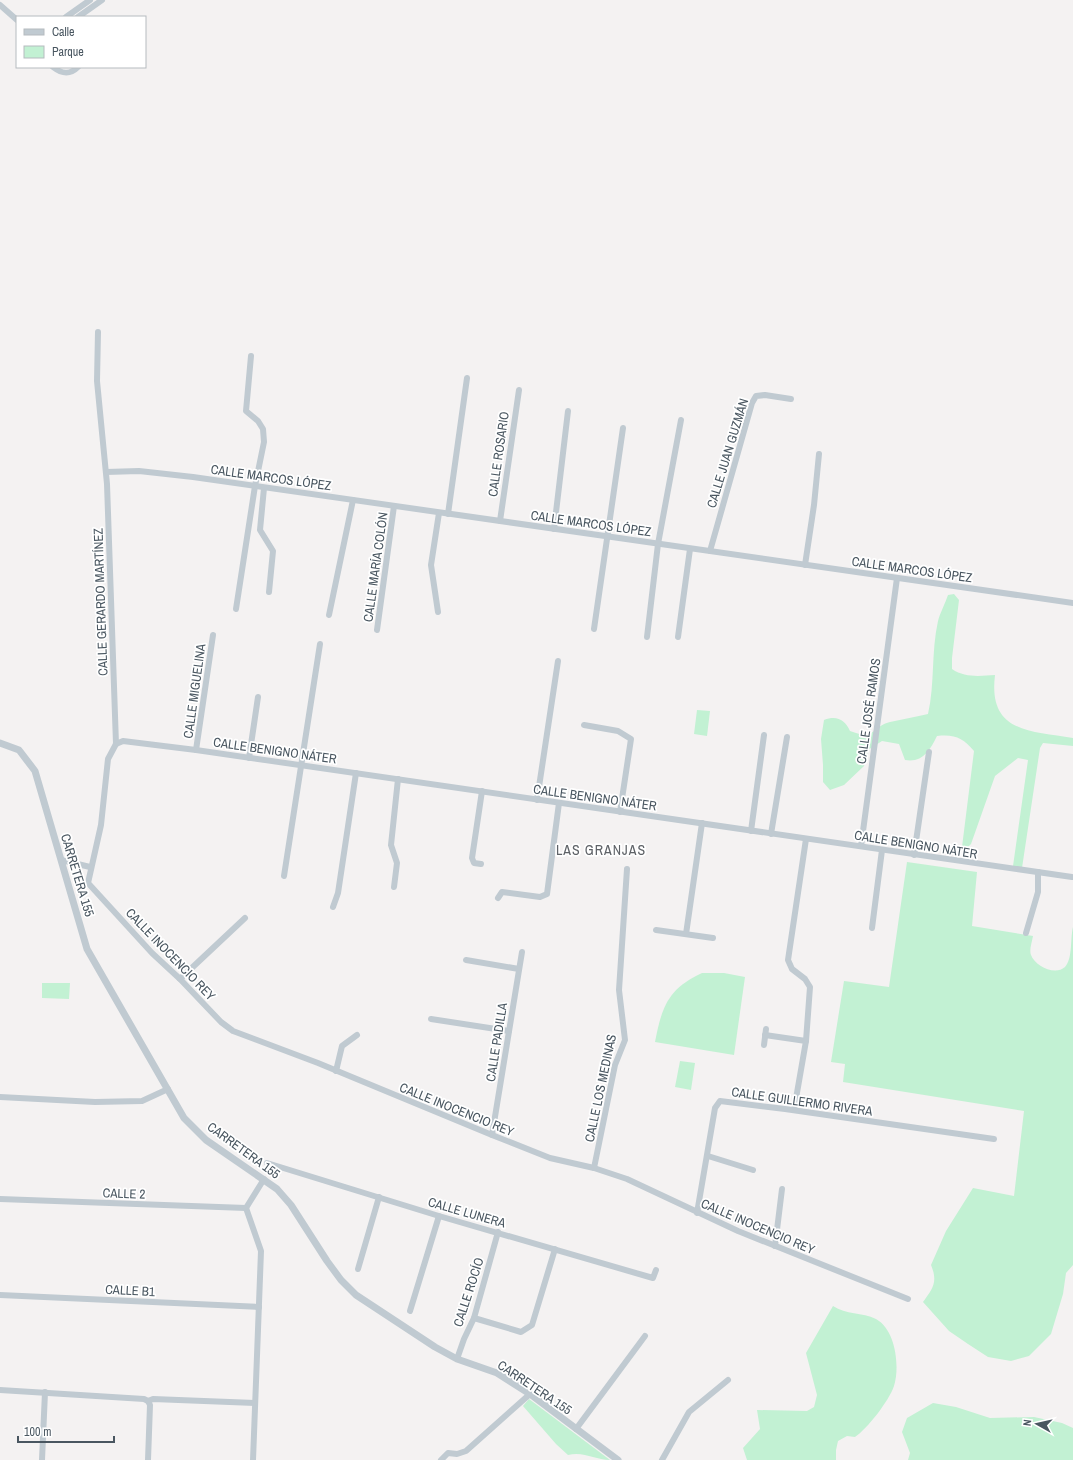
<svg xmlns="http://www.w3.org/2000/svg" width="1073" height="1460" viewBox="0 0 1073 1460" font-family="'Archivo Narrow',sans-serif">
<rect width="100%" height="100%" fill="#f4f2f2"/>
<!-- green -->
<g fill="#c2f1d3">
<path d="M954 594 959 600 952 658V669C965 678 980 676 995 675 988 732 1029 731 1073 738V746L1043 743 1040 748 1022 868 1013 866 1028 760 1018 758 995 776 971 844 963 852 962 847 974 751C963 738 955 734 937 736 930 750 923 763 905 760L899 744 882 741 868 750 864 766 844 785 830 790 823 782V765L821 739 824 720C837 715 845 720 850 731 876 741 871 727 890 722 903 719 916 717 928 714 935 684 931 652 938 621 940 613 945 604 948 595Z"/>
<polygon points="697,710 710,711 707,736 694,734"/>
<path d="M907 862 977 872 972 926 1033 936C1032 942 1029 950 1031 955 1035 966 1055 976 1065 967 1073 958 1070 939 1073 927V1265L1066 1273 1063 1294 1051 1334 1029 1356 1011 1361 988 1357 968 1344 949 1331 923 1302C933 1288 938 1282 931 1265L946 1231 973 1188 1014 1196 1024 1111 843 1082 845 1064 831 1062 844 981 889 987Z"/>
<path d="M702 973H724L745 977 734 1055 655 1042C662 1006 668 989 702 973Z"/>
<polygon points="42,983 70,983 69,999 42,998"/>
<polygon points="680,1061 695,1063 691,1090 675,1087"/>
<path d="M833 1306C846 1315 862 1312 876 1319 896 1330 900 1367 894 1386 889 1401 867 1429 855 1437L847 1436 838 1441 836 1450V1460H747L743 1448 760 1429 757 1410 807 1411 814 1407 817 1395 806 1353Z"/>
<path d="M529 1399 610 1460C595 1460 584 1451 568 1455L556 1444 523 1406Z"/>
<polygon points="933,1403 956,1407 990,1418 1034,1417 1062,1423 1073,1428 1073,1460 908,1460 910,1453 902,1432 907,1418"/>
</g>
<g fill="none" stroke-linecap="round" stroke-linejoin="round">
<!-- minor -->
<g stroke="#c0cad1" stroke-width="6">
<polyline points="0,5 17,20"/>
<polyline points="66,17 90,0"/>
<polyline points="78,17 102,0"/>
<path d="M53 67C62 74 70 75 78 67"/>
<polyline points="98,332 97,381 107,484 116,744 108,759 101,825 88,883 152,953 180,979 221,1022 233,1031 318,1063 492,1135 550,1158 594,1168 627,1179 738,1231 908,1299"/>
<polyline points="106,472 139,471 193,477 1073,603"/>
<polyline points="264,488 260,530 273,551 269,592"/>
<polyline points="448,514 467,378"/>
<polyline points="500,521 519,390"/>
<polyline points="554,529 568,411"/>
<polyline points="710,551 752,403 756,396 765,395 791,399"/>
<polyline points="805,565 814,505 819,454"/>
<polyline points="236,609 255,486 264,442 263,429 258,421 246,411 251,356"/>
<polyline points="438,612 431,565 439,513"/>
<polyline points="329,615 353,500"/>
<polyline points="594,629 623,428"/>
<polyline points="377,630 394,506"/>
<polyline points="647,637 658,544 681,420"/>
<polyline points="678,637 690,549"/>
<polyline points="584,725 618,731 631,739 620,812"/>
<polyline points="116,744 123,741 196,750 1072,877"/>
<polyline points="196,750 213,635"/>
<polyline points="249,758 258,697"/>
<polyline points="537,800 558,661"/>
<polyline points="751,831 764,735"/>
<polyline points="771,834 787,737"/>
<polyline points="861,846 897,578"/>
<polyline points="914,855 929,752"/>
<polyline points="61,860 90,867"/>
<polyline points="481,864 474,863 472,858 482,791"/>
<polyline points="284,876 320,644"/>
<polyline points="394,887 397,863 391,845 398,779"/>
<polyline points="498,898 502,892 540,897 547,894 559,803"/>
<polyline points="333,907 338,893 356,773"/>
<polyline points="872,928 882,850"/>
<polyline points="656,930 713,938"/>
<polyline points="1026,933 1038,892 1038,872"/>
<polyline points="686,934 702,823"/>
<polyline points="466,960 519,969"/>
<polyline points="180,979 245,918"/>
<polyline points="431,1019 509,1031"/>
<polyline points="765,1035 806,1041"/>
<polyline points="764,1045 766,1029"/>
<polyline points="336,1071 342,1046 357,1035"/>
<polyline points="0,1097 95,1102 142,1101 168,1089"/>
<polyline points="794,1110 806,1041 810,987 805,979 792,969 788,960 806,839"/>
<polyline points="492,1135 522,952"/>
<polyline points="708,1156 753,1170"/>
<polyline points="267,1163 439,1216 653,1278 656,1270"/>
<polyline points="594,1168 615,1065 625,1040 619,990 627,869"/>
<polyline points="0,1199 246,1208"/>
<polyline points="246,1208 261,1251 253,1460"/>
<polyline points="246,1208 264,1179"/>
<polyline points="697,1213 715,1108 720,1101 785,1109 994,1139"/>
<polyline points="775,1246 782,1189"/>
<polyline points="358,1269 379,1197"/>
<polyline points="0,1295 259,1307"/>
<polyline points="410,1311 439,1216"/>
<polyline points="474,1318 521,1332 532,1325 555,1249"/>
<polyline points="457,1359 464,1339 474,1318 498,1232"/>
<polyline points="0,1390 144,1399 148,1401 153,1399 255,1403"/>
<polyline points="576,1429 645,1336"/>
<polyline points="42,1460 45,1392"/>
<polyline points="148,1460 150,1405 148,1401"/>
<polyline points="441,1460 448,1453 457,1454 466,1451 530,1394"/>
<polyline points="662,1460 689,1412 728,1380"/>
</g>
<!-- tertiary -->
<polyline stroke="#c0cad1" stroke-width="7" points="0,743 19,750 35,771 87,949 184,1118 206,1140 277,1189 291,1205 327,1261 341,1280 356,1295 435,1347 457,1359 497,1373 530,1394 618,1460"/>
</g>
<g text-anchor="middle" stroke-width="3.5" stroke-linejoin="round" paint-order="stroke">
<!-- street labels -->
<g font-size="13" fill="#495660" stroke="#fff">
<text transform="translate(727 453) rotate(-73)" y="5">CALLE JUAN GUZMÁN</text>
<text transform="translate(498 454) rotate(-82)" y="5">CALLE ROSARIO</text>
<text transform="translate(271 477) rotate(8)" y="5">CALLE MARCOS LÓPEZ</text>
<text transform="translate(591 523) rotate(8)" y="5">CALLE MARCOS LÓPEZ</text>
<text transform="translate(375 567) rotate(-82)" y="5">CALLE MARÍA COLÓN</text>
<text transform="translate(912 569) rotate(8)" y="5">CALLE MARCOS LÓPEZ</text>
<text transform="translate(100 602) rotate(-92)" y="5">CALLE GERARDO MARTÍNEZ</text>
<text transform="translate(194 691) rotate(-82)" y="5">CALLE MIGUELINA</text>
<text transform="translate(868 711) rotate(-82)" y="5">CALLE JOSÉ RAMOS</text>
<text transform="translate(275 750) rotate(8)" y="5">CALLE BENIGNO NÁTER</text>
<text transform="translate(595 797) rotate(8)" y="5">CALLE BENIGNO NÁTER</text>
<text transform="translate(916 844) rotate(9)" y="5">CALLE BENIGNO NÁTER</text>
<text transform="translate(78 875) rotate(73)" y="5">CARRETERA 155</text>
<text transform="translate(171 954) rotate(46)" y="5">CALLE INOCENCIO REY</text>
<text transform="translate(496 1042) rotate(-81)" y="5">CALLE PADILLA</text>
<text transform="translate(600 1088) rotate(-78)" y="5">CALLE LOS MEDINAS</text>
<text transform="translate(802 1101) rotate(8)" y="5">CALLE GUILLERMO RIVERA</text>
<text transform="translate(457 1109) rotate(22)" y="5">CALLE INOCENCIO REY</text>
<text transform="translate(244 1150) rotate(36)" y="5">CARRETERA 155</text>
<text transform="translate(124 1193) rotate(2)" y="5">CALLE 2</text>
<text transform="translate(467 1212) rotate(16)" y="5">CALLE LUNERA</text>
<text transform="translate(758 1226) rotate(23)" y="5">CALLE INOCENCIO REY</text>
<text transform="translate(130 1290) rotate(3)" y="5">CALLE B1</text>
<text transform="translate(468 1292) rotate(-72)" y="5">CALLE ROCÍO</text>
<text transform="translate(535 1387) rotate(34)" y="5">CARRETERA 155</text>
</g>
<!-- neighbourhood labels -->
<g font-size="14" letter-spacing="1" fill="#5e6267" stroke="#fff">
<text x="601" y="855">LAS GRANJAS</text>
</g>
</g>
<!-- legend -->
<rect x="16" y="16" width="130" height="52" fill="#ffffff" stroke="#b6bbbf"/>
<rect x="24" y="29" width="20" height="6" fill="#c0cad1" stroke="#b6bbbf"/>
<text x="52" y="36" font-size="12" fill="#495660">Calle</text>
<rect x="24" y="46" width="20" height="12" fill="#c2f1d3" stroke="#b6bbbf"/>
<text x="52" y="56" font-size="12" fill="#495660">Parque</text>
<!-- north arrow -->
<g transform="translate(1037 1424) rotate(278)" stroke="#ffffff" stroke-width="3" paint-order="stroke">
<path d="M0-3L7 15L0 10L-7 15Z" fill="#495660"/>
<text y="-6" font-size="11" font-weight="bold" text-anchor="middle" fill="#495660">N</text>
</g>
<!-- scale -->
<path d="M18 1436v6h96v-6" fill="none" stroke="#495660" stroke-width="2"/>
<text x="24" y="1436" font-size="12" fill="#495660" stroke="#ffffff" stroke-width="3" paint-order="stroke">100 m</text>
</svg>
